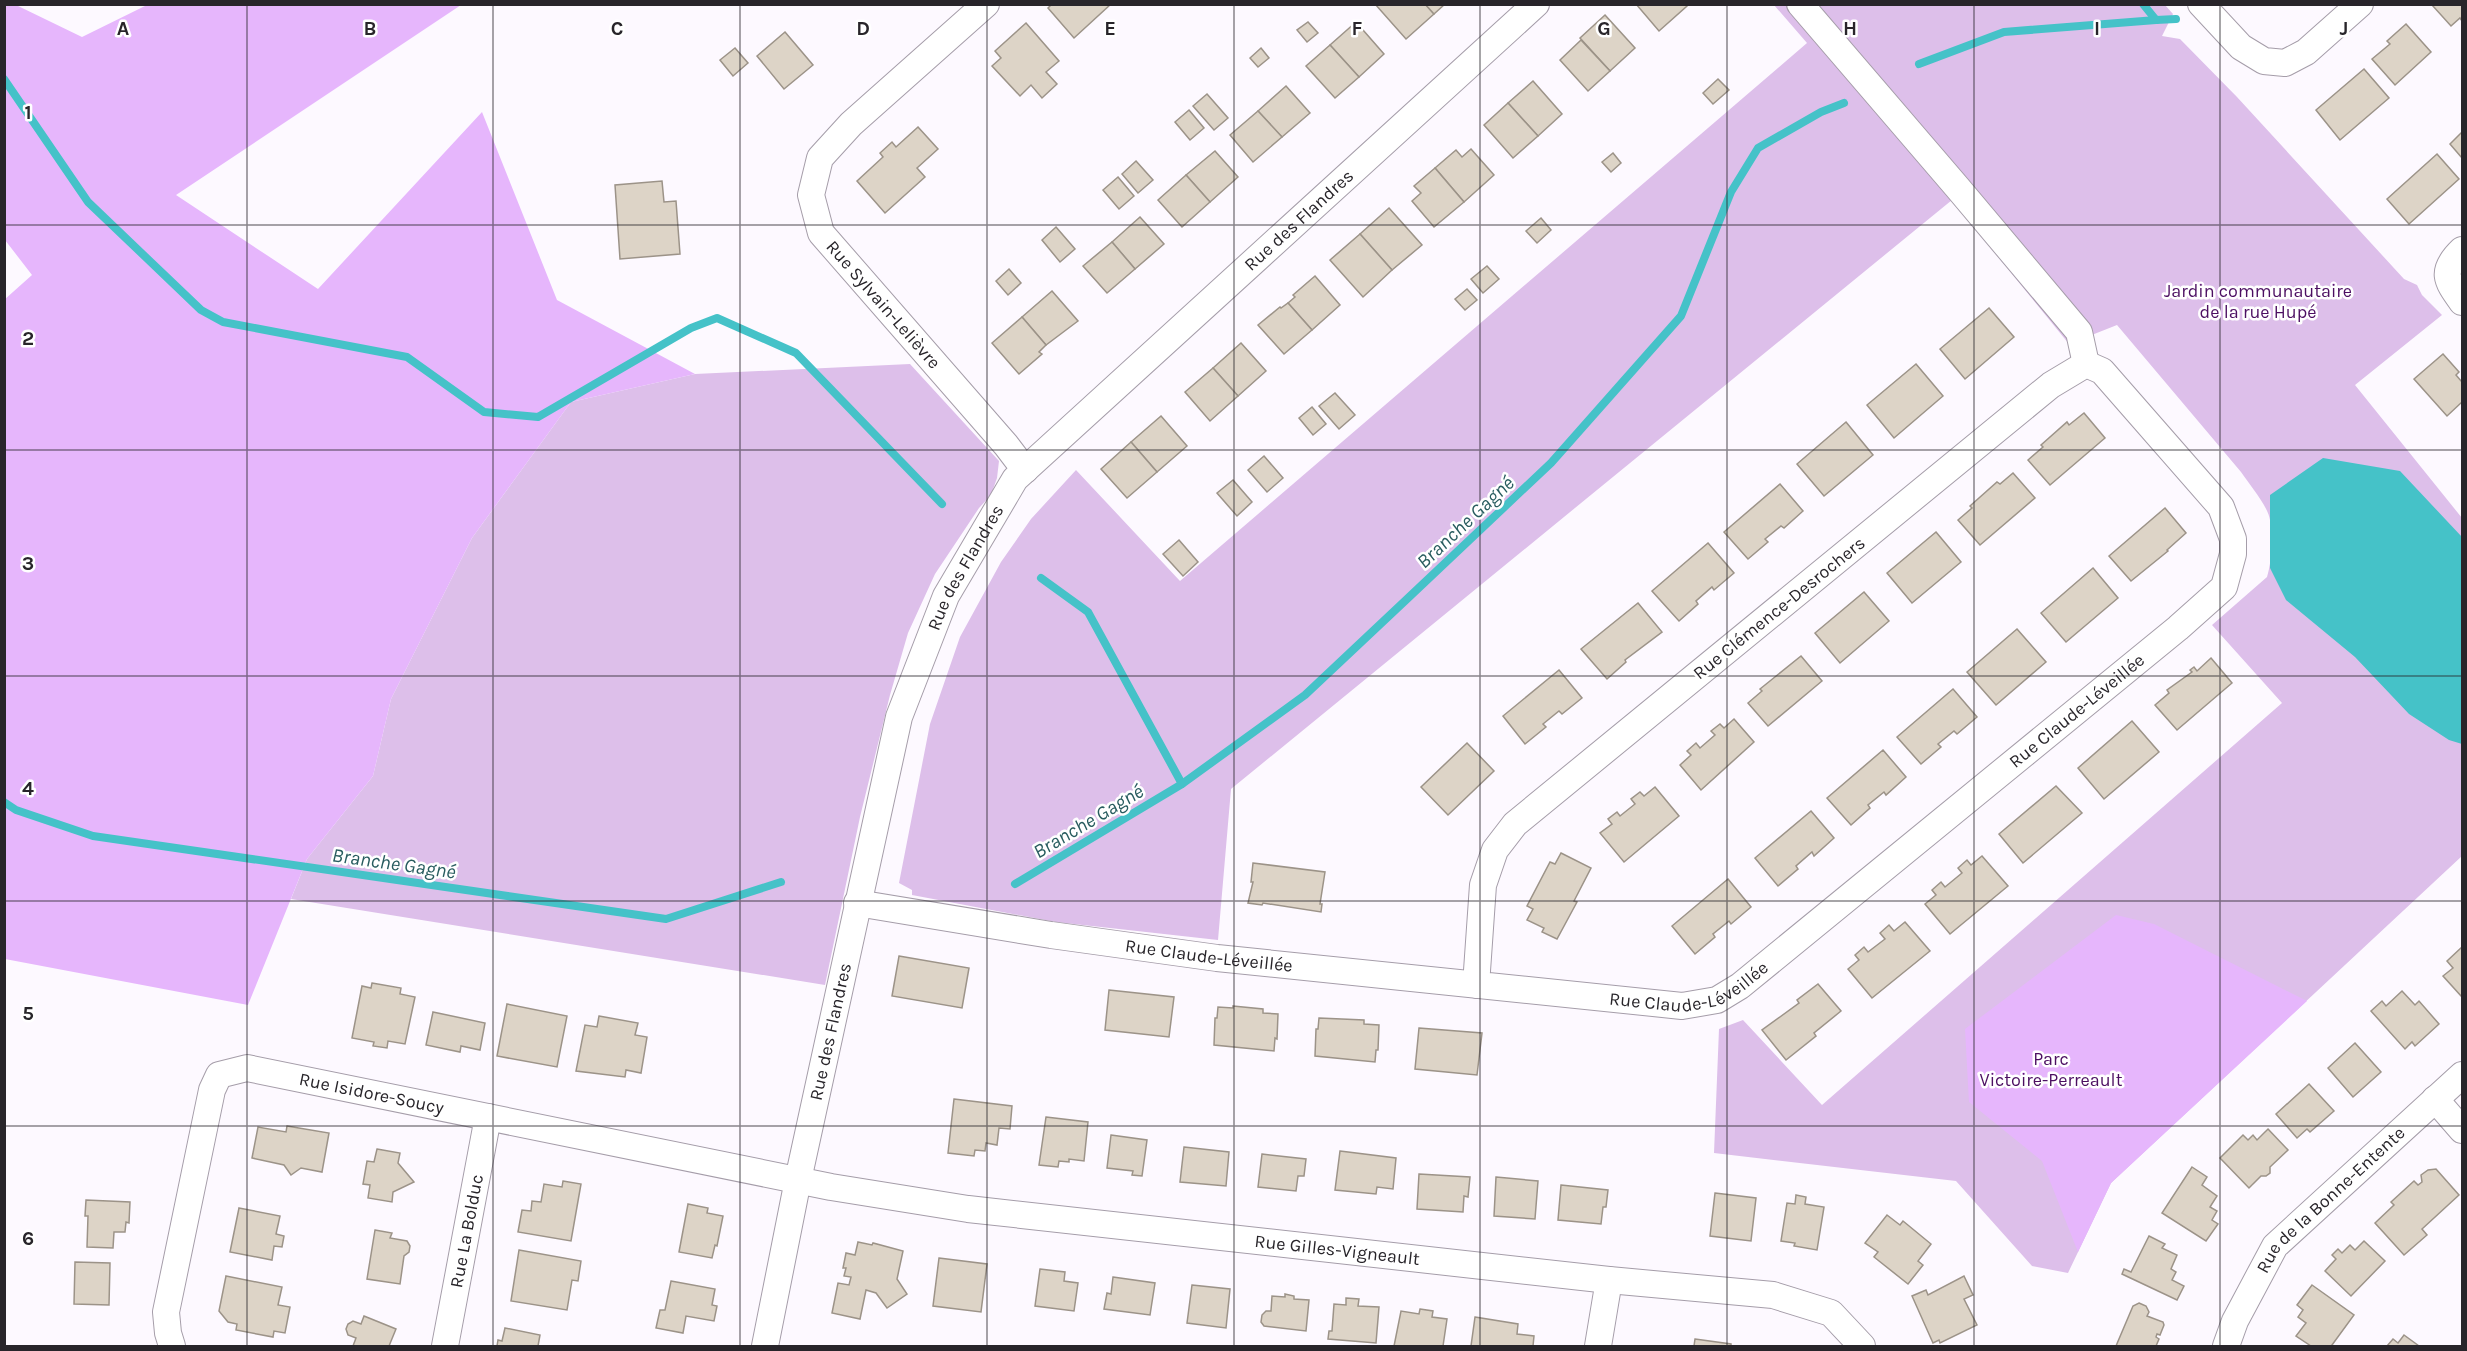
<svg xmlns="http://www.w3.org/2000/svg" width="2467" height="1351" viewBox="0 0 2467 1351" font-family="Karla,sans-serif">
<rect width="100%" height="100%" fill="#fdf9ff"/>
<!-- green -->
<g fill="#ddbfea">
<path d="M1774 5H2165L2173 14 2162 36 2180 39 2237 97 2404 279 2417 285 2422 295 2442 315 2355 385 2462 518V856L2111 1183 2068 1273 2032 1266 1956 1181 1714 1153 1719 1029 1743 1020 1822 1105 2282 703 2212 625 2267 577C2272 561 2273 537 2270 520 2268 506 2249 484 2241 472L2117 325 2069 344 1952 200 1231 789 1218 940 1056 922 912 895V890L899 883 930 724 960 637 1001 562 1031 519 1076 470 1180 581 1807 43Z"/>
<polygon points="910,364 999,461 997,478 991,495 979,508 935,574 908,633 890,695 860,817 825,985 291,899 307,859 373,776 391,699 472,538 571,402 695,374"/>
</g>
<!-- forest -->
<g fill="#e6b6fc">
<polygon points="5,4 16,5 82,37 147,5 461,5 176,195 318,289 482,112 557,300 695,374 571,402 472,538 391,699 373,776 307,859 248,1005 5,959 4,300 32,275 5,240"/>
<polygon points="2116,915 2154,924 2307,1001 2111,1183 2078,1252 2042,1161 1969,1102 1965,1029"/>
</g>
<!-- water -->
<polygon fill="#45c2c8" points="2323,458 2400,471 2462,537 2462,744 2449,740 2409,714 2355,657 2286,600 2270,568 2270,495"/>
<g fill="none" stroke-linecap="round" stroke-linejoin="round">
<!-- stream -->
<g stroke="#45c2c8" stroke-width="8">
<polyline points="2143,4 2156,20 2176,19"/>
<polyline points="1919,64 2004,32 2156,20"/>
<polyline points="4,79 88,202 201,310 223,322 407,357 484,412 538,417 691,328 717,318 796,353 942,504"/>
<polyline points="1041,578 1088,612 1182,784"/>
<polyline points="4,802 16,810 93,836 666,919 781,882"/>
<polyline points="1015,884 1182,784 1305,695 1407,599 1551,463 1681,316 1731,192 1758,148 1821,112 1844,103"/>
</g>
</g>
<!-- building -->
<g fill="#ddd4c7" stroke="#9c9388" stroke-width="1.5">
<polygon points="1052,4 1111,4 1074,38 1048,8"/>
<polygon points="1375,4 1425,4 1434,14 1406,39"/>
<polygon points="1425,4 1445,4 1434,14"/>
<polygon points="1636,4 1686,4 1687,6 1659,31"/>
<polygon points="2462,4 2462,21 2460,18 2451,26 2432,5"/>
<polygon points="1605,15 1635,48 1610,71 1580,38"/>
<polygon points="1308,22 1318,33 1307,42 1297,30"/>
<polygon points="1356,22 1384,54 1359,77 1330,45"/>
<polygon points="1026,23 1059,61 1046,72 1057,84 1042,98 1031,85 1020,96 992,66 1001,58 995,51"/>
<polygon points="2406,24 2431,52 2395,85 2372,59 2390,44 2387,41"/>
<polygon points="785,32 813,65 784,89 757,56"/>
<polygon points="1581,40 1610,71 1588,91 1560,60"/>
<polygon points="1330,45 1359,77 1335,98 1306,66"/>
<polygon points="735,48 748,63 733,76 720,60"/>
<polygon points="1261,48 1269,58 1258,67 1250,58"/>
<polygon points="2364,69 2389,98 2340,140 2316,110"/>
<polygon points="1718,79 1729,90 1713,104 1703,93"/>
<polygon points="1533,81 1562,114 1538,136 1508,103"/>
<polygon points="1286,86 1310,113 1282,137 1258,111"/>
<polygon points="1207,94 1228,118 1214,130 1193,106"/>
<polygon points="1508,103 1538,136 1513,158 1484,125"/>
<polygon points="1189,110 1204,128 1190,140 1175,122"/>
<polygon points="1258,111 1282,137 1253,162 1230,135"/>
<polygon points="918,127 938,149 917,168 925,177 885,213 857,181 883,157 880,153 892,142 896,147"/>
<polygon points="2462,132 2462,158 2450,144"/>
<polygon points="1471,149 1494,175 1464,202 1435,168 1456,150 1462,157"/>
<polygon points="1215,151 1238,177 1210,202 1186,175"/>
<polygon points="1613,153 1621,163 1611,172 1602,162"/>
<polygon points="2437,154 2459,179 2409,224 2387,199"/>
<polygon points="1136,161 1153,180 1138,193 1122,174"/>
<polygon points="1435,168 1464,202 1434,227 1412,201 1421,193 1414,186"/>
<polygon points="1186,175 1210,202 1182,227 1158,200"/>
<polygon points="1118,177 1134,196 1119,209 1103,190"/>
<polygon points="662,181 664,202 676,201 680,254 620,259 615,185"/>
<polygon points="1389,208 1422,245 1392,270 1360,234"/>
<polygon points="1140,217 1164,244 1135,269 1112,242"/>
<polygon points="1541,218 1551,230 1537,243 1526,231"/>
<polygon points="1056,227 1075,249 1060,262 1042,240"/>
<polygon points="1360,234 1392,270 1363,297 1330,260"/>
<polygon points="1112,242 1135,269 1107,293 1083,266"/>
<polygon points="1487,266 1499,279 1483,293 1471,279"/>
<polygon points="1009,269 1021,283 1008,295 996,281"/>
<polygon points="1315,276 1340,305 1312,330 1288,303 1295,297 1293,295"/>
<polygon points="1467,289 1477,300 1465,310 1455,299"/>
<polygon points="1052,291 1078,321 1046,345 1022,317"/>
<polygon points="1288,303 1312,330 1284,354 1258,325 1280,307 1281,308"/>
<polygon points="1989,308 2014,337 1965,379 1940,349"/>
<polygon points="1022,317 1046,345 1039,352 1042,354 1019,374 992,343"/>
<polygon points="1241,343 1266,371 1238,396 1213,368"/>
<polygon points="2443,354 2459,372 2456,375 2462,382 2462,402 2447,416 2414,379"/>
<polygon points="1916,364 1943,396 1894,438 1867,405"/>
<polygon points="1213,368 1238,396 1210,421 1185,392"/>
<polygon points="1335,393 1355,415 1339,429 1319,406"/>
<polygon points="1312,407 1326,424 1313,435 1299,418"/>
<polygon points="2084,413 2105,438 2050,485 2028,460 2043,447 2041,445 2067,422 2069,425"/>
<polygon points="1161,416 1187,446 1157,472 1131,442"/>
<polygon points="1846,422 1873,455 1824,496 1797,464"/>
<polygon points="1131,442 1157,472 1127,498 1101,469"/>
<polygon points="1264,456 1283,478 1267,492 1248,470"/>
<polygon points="2013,473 2035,498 1980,545 1958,520 1972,508 1970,506 1997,482 2000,484"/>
<polygon points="1233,480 1252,502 1237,516 1217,493"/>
<polygon points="1780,484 1803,511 1784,528 1781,526 1765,539 1768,542 1748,559 1724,532"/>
<polygon points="2165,508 2186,533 2167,550 2168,551 2131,581 2109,556"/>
<polygon points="1936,532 1961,562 1912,603 1887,573"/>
<polygon points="1179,540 1198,562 1183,576 1163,554"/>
<polygon points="1708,543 1734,573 1714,590 1712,587 1696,601 1698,604 1679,621 1652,591"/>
<polygon points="2093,568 2118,598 2066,642 2041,613"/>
<polygon points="1864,592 1889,621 1840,663 1815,633"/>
<polygon points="1638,603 1662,632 1625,660 1626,662 1607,679 1581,649"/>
<polygon points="2017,629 2046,662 1996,705 1967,672"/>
<polygon points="1801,656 1822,681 1768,726 1748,703 1762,691 1760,689"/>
<polygon points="2211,658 2232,683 2177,730 2155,705 2169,693 2167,690 2192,672 2190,670 2194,667 2197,671"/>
<polygon points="1559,670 1582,698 1562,714 1559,711 1543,724 1546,727 1525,744 1503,716"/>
<polygon points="1953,689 1977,717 1957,734 1954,731 1938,744 1941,747 1921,764 1897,737"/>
<polygon points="1734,719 1754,742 1701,790 1680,765 1691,755 1687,751 1696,743 1700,748 1715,735 1711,731 1720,724 1724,728"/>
<polygon points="2132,721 2159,752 2104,799 2078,768"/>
<polygon points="1467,743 1494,771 1448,815 1421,787"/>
<polygon points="1883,750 1906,777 1886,795 1884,792 1868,805 1870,808 1851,825 1827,798"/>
<polygon points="2056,786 2082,813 2023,863 1999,834"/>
<polygon points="1655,787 1679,816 1624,862 1600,833 1612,824 1608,819 1617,812 1620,816 1635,804 1631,799 1640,792 1644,796"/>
<polygon points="1811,811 1834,838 1814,856 1812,852 1796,866 1798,869 1778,886 1755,858"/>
<polygon points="1561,853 1591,868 1574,901 1577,902 1557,939 1542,932 1544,928 1527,920 1533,909 1527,906 1550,862 1555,864"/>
<polygon points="1982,856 2008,886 1950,934 1925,904 1936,895 1932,890 1941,882 1945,887 1962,873 1958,868 1967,860 1971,865"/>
<polygon points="1253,863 1325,872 1320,904 1322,904 1321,912 1263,903 1262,905 1248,903 1253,882 1251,882"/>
<polygon points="1728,879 1751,907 1731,924 1729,921 1713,934 1715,937 1695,954 1672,926"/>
<polygon points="1905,922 1930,951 1872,998 1848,969 1859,960 1855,955 1864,947 1868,952 1885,939 1880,933 1889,925 1894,931"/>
<polygon points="2462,947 2462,997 2443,976 2453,968 2447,961"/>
<polygon points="899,956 969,968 962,1008 892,996"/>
<polygon points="372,983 401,988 400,994 415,997 405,1044 388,1041 387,1048 373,1046 374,1042 352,1038 362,986 371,988"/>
<polygon points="1818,984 1841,1011 1814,1033 1816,1036 1786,1060 1762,1030 1799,1003 1797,1000"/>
<polygon points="1109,990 1174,997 1169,1037 1105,1030"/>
<polygon points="2402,991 2415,1005 2419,1001 2439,1024 2415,1046 2412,1042 2405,1049 2371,1011 2382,1001 2386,1006"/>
<polygon points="507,1004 567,1016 557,1067 497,1056"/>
<polygon points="1233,1006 1263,1009 1263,1013 1278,1014 1277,1039 1275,1038 1274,1051 1214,1045 1215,1018 1217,1018 1218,1007 1233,1008"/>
<polygon points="433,1012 485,1023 480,1050 461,1046 460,1052 426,1045"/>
<polygon points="599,1016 638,1023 635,1035 647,1037 641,1073 626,1070 625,1077 576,1071 585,1025 597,1027"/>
<polygon points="1319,1018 1364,1020 1364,1024 1379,1025 1378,1050 1376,1050 1375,1062 1315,1056 1316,1029 1318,1029"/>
<polygon points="1419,1028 1482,1033 1477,1075 1415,1069"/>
<polygon points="2355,1043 2381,1072 2353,1097 2328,1068"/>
<polygon points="2309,1084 2334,1111 2310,1132 2307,1129 2297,1138 2276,1114"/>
<polygon points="954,1099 1012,1106 1010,1129 999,1128 997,1145 986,1143 985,1151 975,1150 974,1156 948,1153"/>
<polygon points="1046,1117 1088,1122 1084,1161 1069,1159 1069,1162 1059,1161 1058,1167 1039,1165"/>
<polygon points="287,1126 329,1133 322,1172 301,1168 291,1175 284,1165 252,1158 258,1127 286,1132"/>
<polygon points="2268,1129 2288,1150 2270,1167 2270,1173 2266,1176 2261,1176 2249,1188 2220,1158 2243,1135 2248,1140 2253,1135 2257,1140"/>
<polygon points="1111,1135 1147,1140 1142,1176 1132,1175 1133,1171 1107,1168"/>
<polygon points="1184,1147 1229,1152 1226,1186 1180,1182"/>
<polygon points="377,1149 400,1153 398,1163 414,1182 393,1192 392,1202 368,1198 370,1185 363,1184 367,1161 374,1162"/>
<polygon points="1340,1151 1396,1158 1393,1189 1377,1187 1376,1194 1335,1190"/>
<polygon points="1262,1154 1306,1159 1304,1176 1298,1176 1296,1191 1258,1187"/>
<polygon points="2192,1167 2207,1177 2202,1185 2217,1196 2210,1207 2217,1211 2212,1220 2218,1224 2206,1241 2162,1213"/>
<polygon points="2436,1169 2459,1195 2422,1229 2427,1235 2404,1255 2375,1223 2394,1205 2391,1202 2414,1181 2418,1185 2422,1182 2421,1175 2428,1170"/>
<polygon points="1419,1174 1470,1177 1468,1197 1464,1196 1463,1212 1417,1209"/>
<polygon points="1496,1177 1538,1181 1535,1219 1494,1216"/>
<polygon points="563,1181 581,1184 571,1241 518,1232 522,1210 531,1211 532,1201 541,1202 544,1184 562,1187"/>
<polygon points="1561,1185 1608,1190 1606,1207 1603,1207 1601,1224 1558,1220"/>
<polygon points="1715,1193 1756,1198 1751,1241 1710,1236"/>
<polygon points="1796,1195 1806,1197 1805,1204 1824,1207 1817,1250 1794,1246 1795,1243 1781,1241 1787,1203 1795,1204"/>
<polygon points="86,1200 130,1202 129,1223 126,1222 125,1232 114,1232 113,1248 87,1247 88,1216 85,1216"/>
<polygon points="688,1204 708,1208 707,1213 723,1216 717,1246 715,1245 712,1258 679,1252"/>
<polygon points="239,1208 280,1216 276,1234 284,1236 282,1247 274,1246 272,1260 230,1252"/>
<polygon points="1887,1215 1900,1225 1903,1221 1931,1244 1918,1261 1923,1265 1908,1284 1874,1257 1878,1252 1865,1243"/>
<polygon points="375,1230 392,1233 390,1238 407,1241 410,1246 409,1252 404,1256 400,1284 367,1279"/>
<polygon points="2149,1236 2165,1244 2162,1248 2177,1255 2171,1269 2176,1272 2172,1280 2184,1286 2177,1300 2122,1274 2124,1269 2131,1272"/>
<polygon points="2364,1241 2385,1261 2351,1296 2325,1271 2336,1259 2332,1255 2338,1249 2342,1253 2350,1245 2355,1250"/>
<polygon points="858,1242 872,1245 873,1243 903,1251 897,1279 907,1294 887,1308 876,1293 866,1290 860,1319 832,1313 838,1283 849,1285 851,1277 844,1276 846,1268 843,1268 846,1253 855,1255"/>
<polygon points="519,1250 581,1261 578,1281 572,1280 567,1310 511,1301"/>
<polygon points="939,1258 987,1264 981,1312 933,1306"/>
<polygon points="75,1262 110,1263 109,1305 74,1304"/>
<polygon points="1040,1269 1065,1272 1064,1281 1078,1283 1074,1311 1035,1306"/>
<polygon points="226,1276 282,1287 278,1305 290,1307 285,1333 274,1331 273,1337 236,1330 237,1324 228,1322 219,1311"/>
<polygon points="1964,1276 1973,1295 1964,1299 1977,1325 1940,1343 1939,1340 1933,1343 1912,1296 1926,1290 1928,1295"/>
<polygon points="1113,1277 1155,1283 1150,1315 1104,1309 1107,1293 1111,1294"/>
<polygon points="671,1281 715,1289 712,1305 717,1306 714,1321 686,1316 683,1333 656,1328 660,1310 665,1310"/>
<polygon points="1192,1285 1230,1289 1226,1328 1187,1323"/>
<polygon points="2312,1285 2354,1315 2332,1345 2333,1346 2311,1346 2296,1336 2306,1323 2298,1317 2303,1310 2297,1305"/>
<polygon points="1285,1294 1294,1296 1294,1299 1309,1300 1306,1331 1264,1326 1261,1322 1262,1315 1266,1311 1271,1311 1272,1296 1285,1297"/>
<polygon points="1346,1298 1359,1299 1358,1306 1379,1307 1376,1343 1328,1339 1329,1331 1332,1331 1334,1304 1346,1305"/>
<polygon points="2139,1303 2146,1306 2149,1312 2147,1316 2163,1322 2164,1325 2160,1335 2157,1334 2156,1337 2159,1339 2156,1346 2116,1346 2133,1306"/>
<polygon points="1420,1309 1433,1311 1432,1317 1447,1319 1443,1346 1394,1346 1401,1311 1419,1314"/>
<polygon points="364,1316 396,1329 389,1346 353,1346 356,1338 348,1335 346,1329 348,1324 353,1321 361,1324"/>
<polygon points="1475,1317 1518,1324 1517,1334 1534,1336 1533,1346 1471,1346"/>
<polygon points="505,1328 540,1335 538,1346 497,1346 498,1340 502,1341"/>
<polygon points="2404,1335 2419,1346 2387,1346 2393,1339 2398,1343"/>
<polygon points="1695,1339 1731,1344 1731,1346 1694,1346"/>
</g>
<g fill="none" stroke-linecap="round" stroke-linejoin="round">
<defs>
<g id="minor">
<path id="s1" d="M986 4 851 124 820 158 811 195 821 233 1006 445 1025 470"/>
<polyline points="1800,4 1957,187 2079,332 2086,364"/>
<polyline points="2201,4 2241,47 2264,61 2285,63 2306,52 2360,4"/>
<path d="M2462 250C2440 271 2446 280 2462 302"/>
<path id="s2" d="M857 903 1051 935 1217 958 1682 1006 1717 1000 1740 986 2178 628 2224 587 2233 554V539L2221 507 2102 371 2086 364 2051 385 1515 824 1495 850 1483 885 1476 985"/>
<polyline points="2435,1099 2462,1130"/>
<path id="s3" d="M172 1346 168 1333 166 1312 212 1090 219 1075 247 1068 831 1187 968 1209 1609 1280 1773 1295 1831 1313 1862 1346"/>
<path id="s4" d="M445 1346 488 1117"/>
<path id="s5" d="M765 1346 798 1180 899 717 946 596 1015 479 1536 4"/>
<polyline points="1598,1346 1609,1280"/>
<path id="s6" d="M2226 1346 2235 1321 2275 1246 2462 1075"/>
</g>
</defs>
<!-- minor casing -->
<use href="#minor" stroke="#a59da9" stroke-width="28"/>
<!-- minor -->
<use href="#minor" stroke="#fff" stroke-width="26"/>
</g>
<!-- grid -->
<path fill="none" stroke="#28252a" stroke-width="1.5" stroke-opacity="0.55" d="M247 4V1346M493 4V1346M740 4V1346M987 4V1346M1234 4V1346M1480 4V1346M1727 4V1346M1974 4V1346M2220 4V1346M4 225H2462M4 450H2462M4 676H2462M4 901H2462M4 1126H2462"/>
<g text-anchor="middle" stroke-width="5" stroke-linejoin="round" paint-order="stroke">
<!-- street labels -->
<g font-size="18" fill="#28252a" stroke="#fff">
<text dy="6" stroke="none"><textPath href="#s5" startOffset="1293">Rue des Flandres</textPath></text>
<text dy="6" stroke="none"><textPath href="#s1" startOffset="399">Rue Sylvain-Lelièvre</textPath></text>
<text dy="6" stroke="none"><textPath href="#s5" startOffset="807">Rue des Flandres</textPath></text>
<text transform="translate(1779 608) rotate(-39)" y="6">Rue Clémence-Desrochers</text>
<text dy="6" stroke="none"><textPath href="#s2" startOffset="1329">Rue Claude-Léveillée</textPath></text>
<text dy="6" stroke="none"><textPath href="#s2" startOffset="356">Rue Claude-Léveillée</textPath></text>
<text dy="6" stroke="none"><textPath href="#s2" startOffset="843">Rue Claude-Léveillée</textPath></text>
<text dy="6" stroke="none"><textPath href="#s5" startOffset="321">Rue des Flandres</textPath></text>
<text dy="6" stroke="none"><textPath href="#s3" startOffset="434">Rue Isidore-Soucy</textPath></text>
<text dy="6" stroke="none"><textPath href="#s6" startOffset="183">Rue de la Bonne-Entente</textPath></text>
<text dy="6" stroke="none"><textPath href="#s4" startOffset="117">Rue La Bolduc</textPath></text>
<text dy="6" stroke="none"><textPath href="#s3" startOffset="1413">Rue Gilles-Vigneault</textPath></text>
</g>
<!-- park labels -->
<g font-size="18" fill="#4c0f62" stroke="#fff">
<text x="2258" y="297">Jardin communautaire<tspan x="2258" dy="21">de la rue Hupé</tspan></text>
<text x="2051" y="1065">Parc<tspan x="2051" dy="21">Victoire-Perreault</tspan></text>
</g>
<!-- water labels -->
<g font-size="20" font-style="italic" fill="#285c5f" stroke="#fff">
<text transform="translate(1465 522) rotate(-43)" y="7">Branche Gagné</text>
<text transform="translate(1088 821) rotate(-31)" y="7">Branche Gagné</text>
<text transform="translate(394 863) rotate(8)" y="7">Branche Gagné</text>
</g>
</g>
<g font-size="20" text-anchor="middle" font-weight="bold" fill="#28252a" stroke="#fff" stroke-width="5" stroke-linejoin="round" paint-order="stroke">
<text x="123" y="35">A</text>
<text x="370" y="35">B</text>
<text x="617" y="35">C</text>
<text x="863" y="35">D</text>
<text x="1110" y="35">E</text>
<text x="1357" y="35">F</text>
<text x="1604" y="35">G</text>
<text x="1850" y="35">H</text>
<text x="2097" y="35">I</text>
<text x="2344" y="35">J</text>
<text x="28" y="119">1</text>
<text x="28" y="345">2</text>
<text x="28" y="570">3</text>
<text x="28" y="795">4</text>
<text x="28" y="1020">5</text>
<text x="28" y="1245">6</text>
</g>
<!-- border -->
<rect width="2467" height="1351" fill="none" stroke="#28252a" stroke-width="12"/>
</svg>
